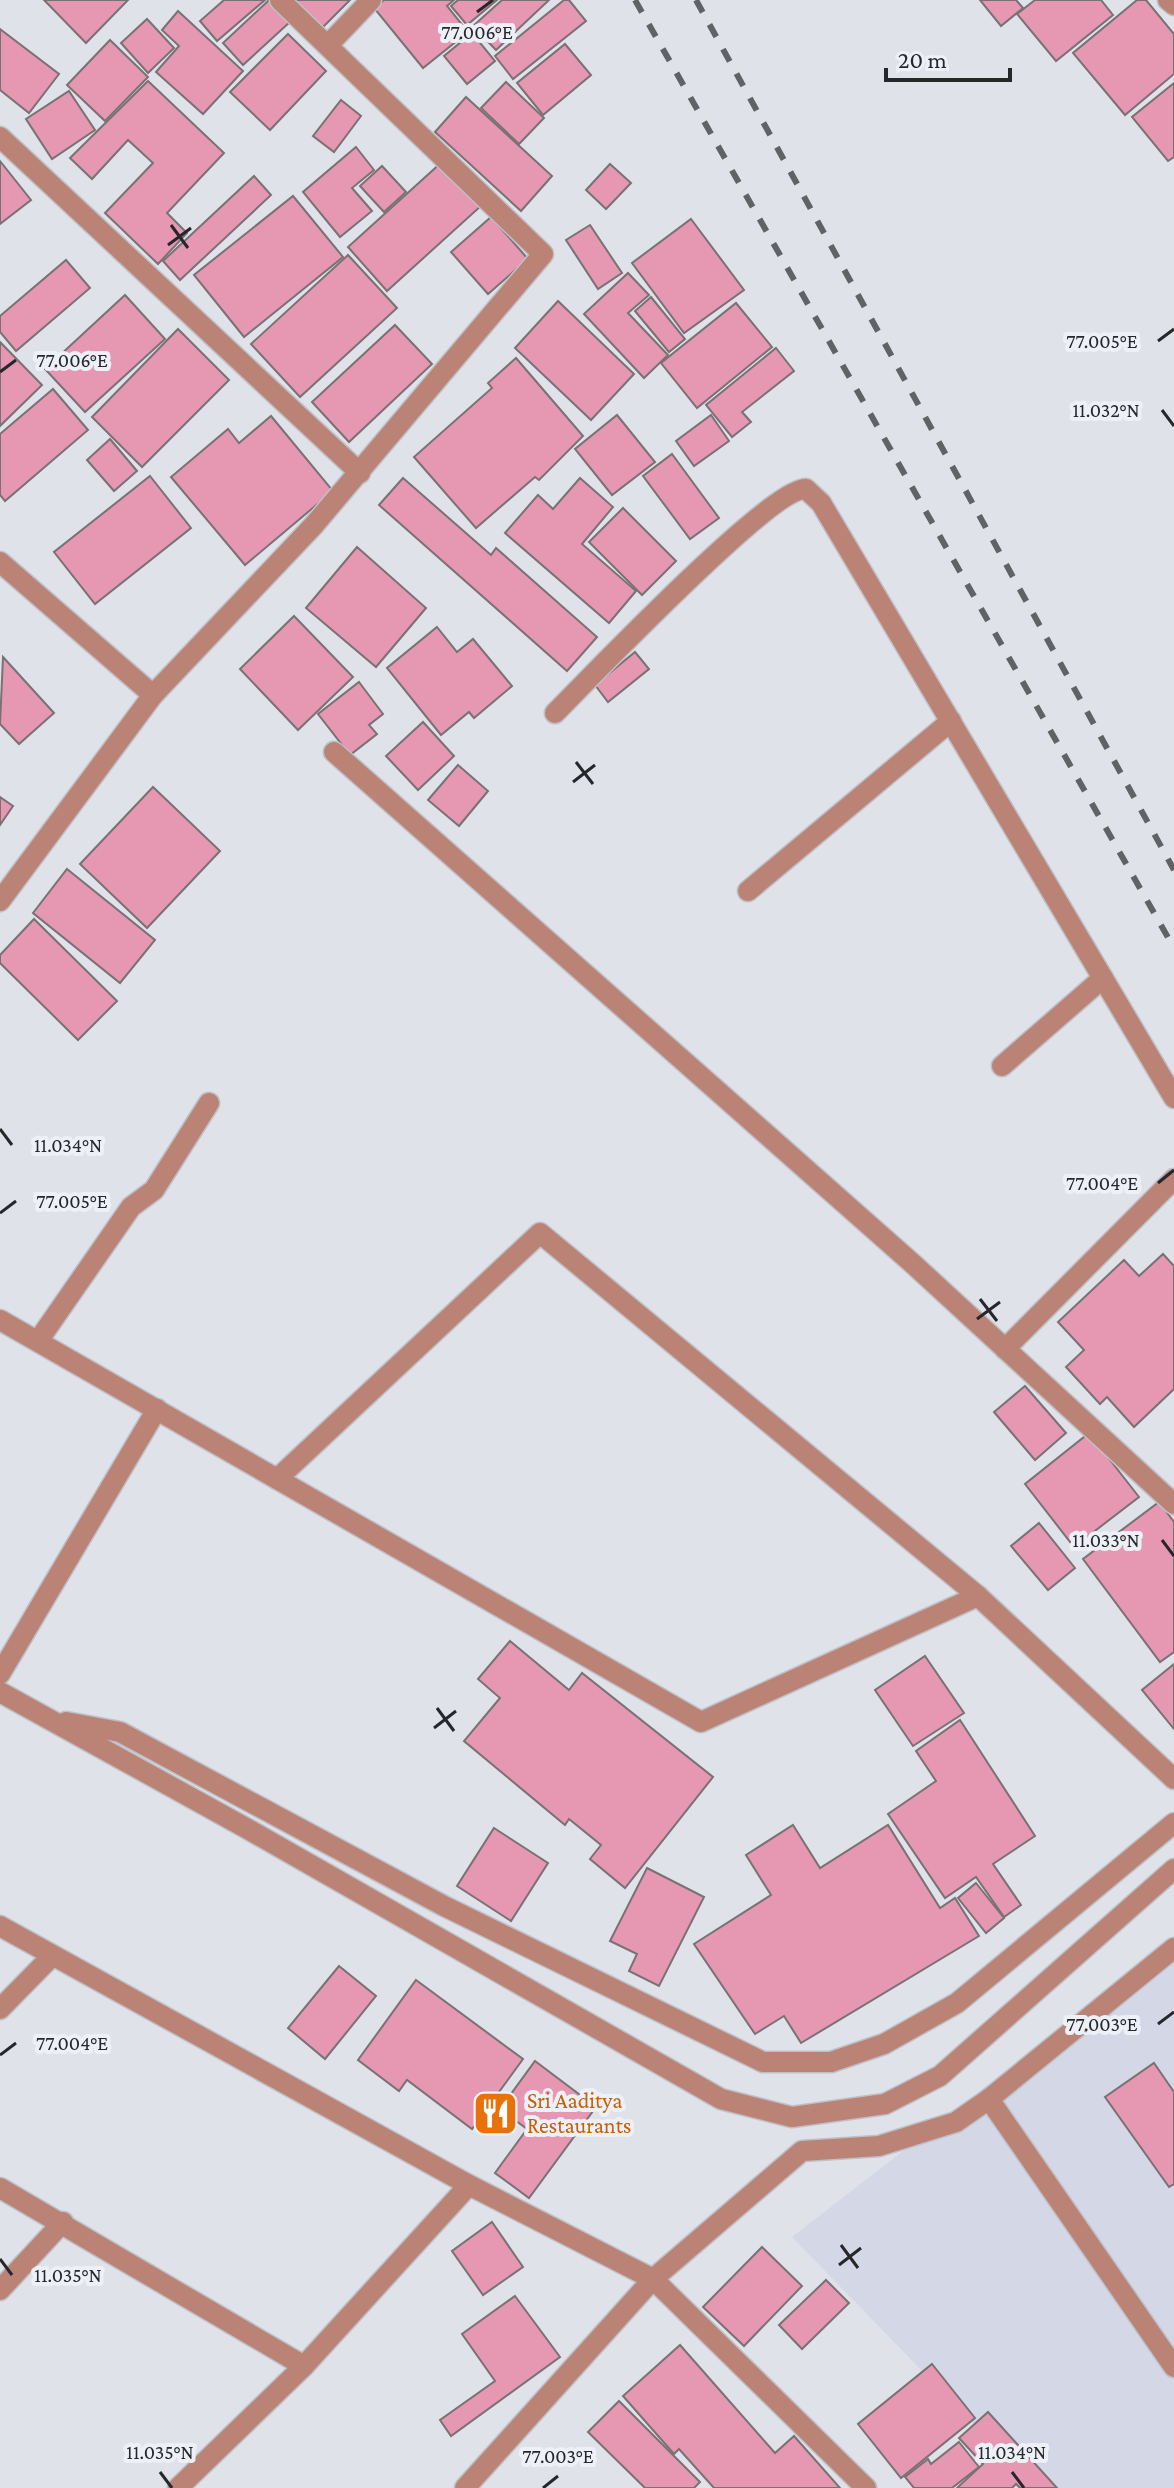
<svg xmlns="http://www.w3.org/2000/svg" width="1174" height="2488" viewBox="0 0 1174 2488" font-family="'Crimson Pro',serif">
<rect width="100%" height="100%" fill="#e0e2ea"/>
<!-- built -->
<polygon fill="#d4d7e6" points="1174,1941 1174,2488 1036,2488 792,2237"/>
<!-- building -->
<g fill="#e697b2" stroke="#797173" stroke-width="2">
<polygon points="44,0 128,0 86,43"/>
<polygon points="224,0 265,0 217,41 200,21"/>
<polygon points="269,0 291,21 243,65 223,43"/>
<polygon points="293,0 350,0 321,29"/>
<polygon points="384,0 454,0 447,6 468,32 423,68 374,8"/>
<polygon points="458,0 497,0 467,25 451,6"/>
<polygon points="502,0 549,0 496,50 473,26"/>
<polygon points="564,0 569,0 586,21 513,79 495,56"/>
<polygon points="980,0 1016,0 1023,8 1001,26"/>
<polygon points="1035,0 1101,0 1113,15 1056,61 1017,14"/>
<polygon points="1137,0 1146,0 1174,34 1174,74 1125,115 1073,53"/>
<polygon points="178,11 243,71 203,114 156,72 179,46 162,30"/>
<polygon points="147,19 174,48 148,73 121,43"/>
<polygon points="0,29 59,74 29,113 0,90"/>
<polygon points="472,33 495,61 467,84 444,56"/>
<polygon points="288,34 326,71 270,130 230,92"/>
<polygon points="110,40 148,77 105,121 67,85"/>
<polygon points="565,44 591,75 543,115 517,83"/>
<polygon points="148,81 224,153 167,213 187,233 158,264 105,213 153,163 128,140 92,179 70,158"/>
<polygon points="506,82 544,118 519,144 481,108"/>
<polygon points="1174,83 1174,157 1168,161 1132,117"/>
<polygon points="69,91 95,130 52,159 26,119"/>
<polygon points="466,97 552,176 521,211 435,132"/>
<polygon points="341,100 361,116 334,152 313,136"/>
<polygon points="356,147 374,170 352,188 372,211 340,237 303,192"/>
<polygon points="0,161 31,200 0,224"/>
<polygon points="443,161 482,205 387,291 348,247"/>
<polygon points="610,164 631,183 606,209 586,190"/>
<polygon points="382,166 406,192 384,212 360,186"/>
<polygon points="254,176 271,195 180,280 163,261"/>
<polygon points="293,196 343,257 244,337 194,275"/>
<polygon points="491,217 528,259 488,294 451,252"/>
<polygon points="691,219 744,290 684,333 632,263"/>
<polygon points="590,225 622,273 598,289 566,240"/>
<polygon points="348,255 397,308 300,397 251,344"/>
<polygon points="66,260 90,288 16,351 0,332 0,316"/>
<polygon points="628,273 649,295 628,313 668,355 644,378 584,314"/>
<polygon points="125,295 165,339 85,412 45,369"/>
<polygon points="651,297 685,339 669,352 635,311"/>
<polygon points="558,301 634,374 591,420 515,348"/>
<polygon points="736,303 772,347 697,408 661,363"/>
<polygon points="395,325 432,364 349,442 312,402"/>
<polygon points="178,329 229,380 142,467 92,417"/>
<polygon points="0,342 42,385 0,426"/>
<polygon points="776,348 794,371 742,412 751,422 732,437 706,405"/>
<polygon points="516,358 583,436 539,480 535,477 476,528 414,457 492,388 488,383"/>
<polygon points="53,389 88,430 5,501 0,495 0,434"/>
<polygon points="617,415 655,462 612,495 575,449"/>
<polygon points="711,415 729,441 694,466 676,441"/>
<polygon points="271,416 333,491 245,565 171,477 228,429 239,443"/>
<polygon points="110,439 137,471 114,491 87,460"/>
<polygon points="672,454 719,518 690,539 643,476"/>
<polygon points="150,476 191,528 95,604 54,552"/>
<polygon points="403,478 491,555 496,548 597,637 567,671 379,505"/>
<polygon points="580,478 613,507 582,544 636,591 609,623 505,533 538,495 553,509"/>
<polygon points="623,508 676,561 642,595 589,542"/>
<polygon points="357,547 426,608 376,667 306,608"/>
<polygon points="294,616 353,677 298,730 240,669"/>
<polygon points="437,627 457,652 473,639 512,686 474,718 469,712 441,735 387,668"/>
<polygon points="635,652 649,669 608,702 595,685"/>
<polygon points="3,657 54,713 19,744 0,724"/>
<polygon points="359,682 383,714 369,725 377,734 350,755 318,714"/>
<polygon points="423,722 454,756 418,790 386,756"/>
<polygon points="458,765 488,791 459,826 428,800"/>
<polygon points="153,787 220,851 147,928 80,864"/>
<polygon points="0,797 13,806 0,825"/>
<polygon points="67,869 155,940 120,983 33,913"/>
<polygon points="34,919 117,1001 78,1040 0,963 0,955"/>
<polygon points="1163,1254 1174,1266 1174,1389 1134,1427 1107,1397 1100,1404 1066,1367 1084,1350 1058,1322 1124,1260 1139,1276"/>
<polygon points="1025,1386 1066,1433 1035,1460 994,1412"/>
<polygon points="1089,1433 1139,1497 1074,1547 1025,1484"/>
<polygon points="1159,1502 1174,1522 1174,1652 1160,1662 1083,1559"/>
<polygon points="1039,1523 1075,1568 1048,1590 1011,1546"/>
<polygon points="510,1641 569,1690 582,1673 713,1777 625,1888 590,1859 601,1845 569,1819 565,1825 464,1741 500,1698 478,1679"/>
<polygon points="925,1656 964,1713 913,1746 875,1690"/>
<polygon points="1174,1664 1174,1729 1142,1690"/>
<polygon points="960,1720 1035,1836 993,1864 1021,1905 1004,1917 976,1877 945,1898 888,1814 936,1781 916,1751"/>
<polygon points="793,1825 820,1868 888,1825 940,1908 955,1898 979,1936 801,2043 784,2016 755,2034 694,1944 771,1895 746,1855"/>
<polygon points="494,1828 548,1863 511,1921 457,1886"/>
<polygon points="647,1868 704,1897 659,1986 629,1971 637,1954 610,1941"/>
<polygon points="976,1883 1004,1918 986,1933 958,1898"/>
<polygon points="339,1966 376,1996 325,2059 288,2028"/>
<polygon points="416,1980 523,2059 472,2129 407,2080 399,2091 358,2060"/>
<polygon points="535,2061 596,2107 529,2198 495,2173 527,2129 500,2109"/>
<polygon points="1154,2063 1174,2092 1174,2184 1169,2187 1105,2097"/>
<polygon points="492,2222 523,2267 483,2295 452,2251"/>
<polygon points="762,2247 802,2286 744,2346 703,2307"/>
<polygon points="826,2280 849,2303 802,2349 779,2325"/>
<polygon points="515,2296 560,2357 451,2436 440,2420 495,2381 462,2334"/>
<polygon points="680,2345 775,2453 794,2436 840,2488 714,2488 679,2449 674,2454 623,2396"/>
<polygon points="932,2364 975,2418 901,2478 858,2424"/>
<polygon points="619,2401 700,2482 694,2488 645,2488 588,2432"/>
<polygon points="988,2412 1057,2488 1020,2488 1016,2484 1012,2488 957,2488 983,2464 959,2438"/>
<polygon points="959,2442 979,2467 952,2488 914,2488 905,2477 928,2459 931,2464"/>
</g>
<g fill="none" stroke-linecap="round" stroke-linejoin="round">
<defs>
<g id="minor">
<polyline points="1168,0 1174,5"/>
<polyline points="328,45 371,0"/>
<polyline points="0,137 360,473"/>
<polyline points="0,562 153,695"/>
<path d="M555 713C590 678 772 487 806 489L821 503 1174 1098"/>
<polyline points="334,752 912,1263 1174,1504"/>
<polyline points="748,891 951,721"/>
<polyline points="0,901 153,695 314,525 543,254 280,0"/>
<polyline points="1002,1066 1103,978"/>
<polyline points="0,1320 701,1722 978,1596 1174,1779"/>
<polyline points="38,1341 131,1207 154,1190 209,1103"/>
<polyline points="1005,1349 1174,1179"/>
<polyline points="277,1479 540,1233 978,1596"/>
<polyline points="0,1674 157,1409"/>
<polyline points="0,1692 246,1828 721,2099 792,2117 885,2104 940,2076 1174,1869"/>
<polyline points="66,1722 120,1732 444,1906 763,2062 831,2062 884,2044 957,2003 1174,1823"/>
<polyline points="0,1926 469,2185 653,2279 866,2488"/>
<polyline points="0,2009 52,1956"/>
<polyline points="989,2099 1174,1948"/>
<polyline points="0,2188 304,2366"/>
<polyline points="0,2290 63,2222"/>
<polyline points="178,2488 304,2366 469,2185"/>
<polyline points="465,2488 653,2279 802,2151 879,2146 956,2122 989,2099 1174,2367"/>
</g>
</defs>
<!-- minor casing -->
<use href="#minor" stroke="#bfc0c7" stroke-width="23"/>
<!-- minor -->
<use href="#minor" stroke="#bb8376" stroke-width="20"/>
<!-- rail -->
<g stroke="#606266" stroke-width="6" stroke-dasharray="14 14" stroke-linecap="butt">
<polyline points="635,0 1174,948"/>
<polyline points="696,0 1174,870"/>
</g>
</g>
<!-- ticks -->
<path fill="none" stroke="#26272a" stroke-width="3" d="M477 12 493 0M171 225 188 248M168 245 191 228M1158 341 1174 329M0 372 16 360M1162 410 1174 426M576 762 593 784M573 782 595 765M0 1129 12 1145M1158 1183 1174 1170M0 1213 16 1201M980 1299 997 1321M977 1319 1000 1302M1162 1540 1174 1556M437 1708 454 1731M434 1728 456 1711M1158 2024 1174 2012M0 2055 16 2043M841 2245 858 2268M0 2259 12 2275M839 2265 861 2248M160 2472 172 2488M1012 2472 1024 2488M543 2488 558 2476"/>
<!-- icons -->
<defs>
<symbol id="restaurant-square" viewBox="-11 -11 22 22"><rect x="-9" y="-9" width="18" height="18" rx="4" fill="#e8710a" stroke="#eef0f7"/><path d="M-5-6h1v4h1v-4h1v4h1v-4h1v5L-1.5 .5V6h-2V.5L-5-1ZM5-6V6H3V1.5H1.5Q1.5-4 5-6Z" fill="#fff"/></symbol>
</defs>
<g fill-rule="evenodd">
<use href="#restaurant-square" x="470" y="2088" width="51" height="51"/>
</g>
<g text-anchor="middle" stroke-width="8" stroke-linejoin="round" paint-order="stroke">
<!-- food labels -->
<g font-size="22" fill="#c56008" stroke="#eef0f7" text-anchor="start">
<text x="527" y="2108">Sri Aaditya<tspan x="527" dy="25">Restaurants</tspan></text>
</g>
</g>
<g font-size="20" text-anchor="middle" fill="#26272a" stroke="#eef0f7" stroke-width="8" stroke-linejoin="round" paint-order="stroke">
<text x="477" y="39">77.006°E</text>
<text x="1102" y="348">77.005°E</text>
<text x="72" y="367">77.006°E</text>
<text x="1106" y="417">11.032°N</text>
<text x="68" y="1152">11.034°N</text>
<text x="1102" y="1190">77.004°E</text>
<text x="72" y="1208">77.005°E</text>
<text x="1106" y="1547">11.033°N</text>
<text x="1102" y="2031">77.003°E</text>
<text x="72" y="2050">77.004°E</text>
<text x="68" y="2282">11.035°N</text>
<text x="160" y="2459">11.035°N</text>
<text x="1012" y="2459">11.034°N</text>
<text x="558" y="2463">77.003°E</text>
</g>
<!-- scale -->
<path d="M886 68v12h124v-12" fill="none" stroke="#26272a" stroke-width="4"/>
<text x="898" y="68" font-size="24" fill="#26272a" stroke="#eef0f7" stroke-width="6" paint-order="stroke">20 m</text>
</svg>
